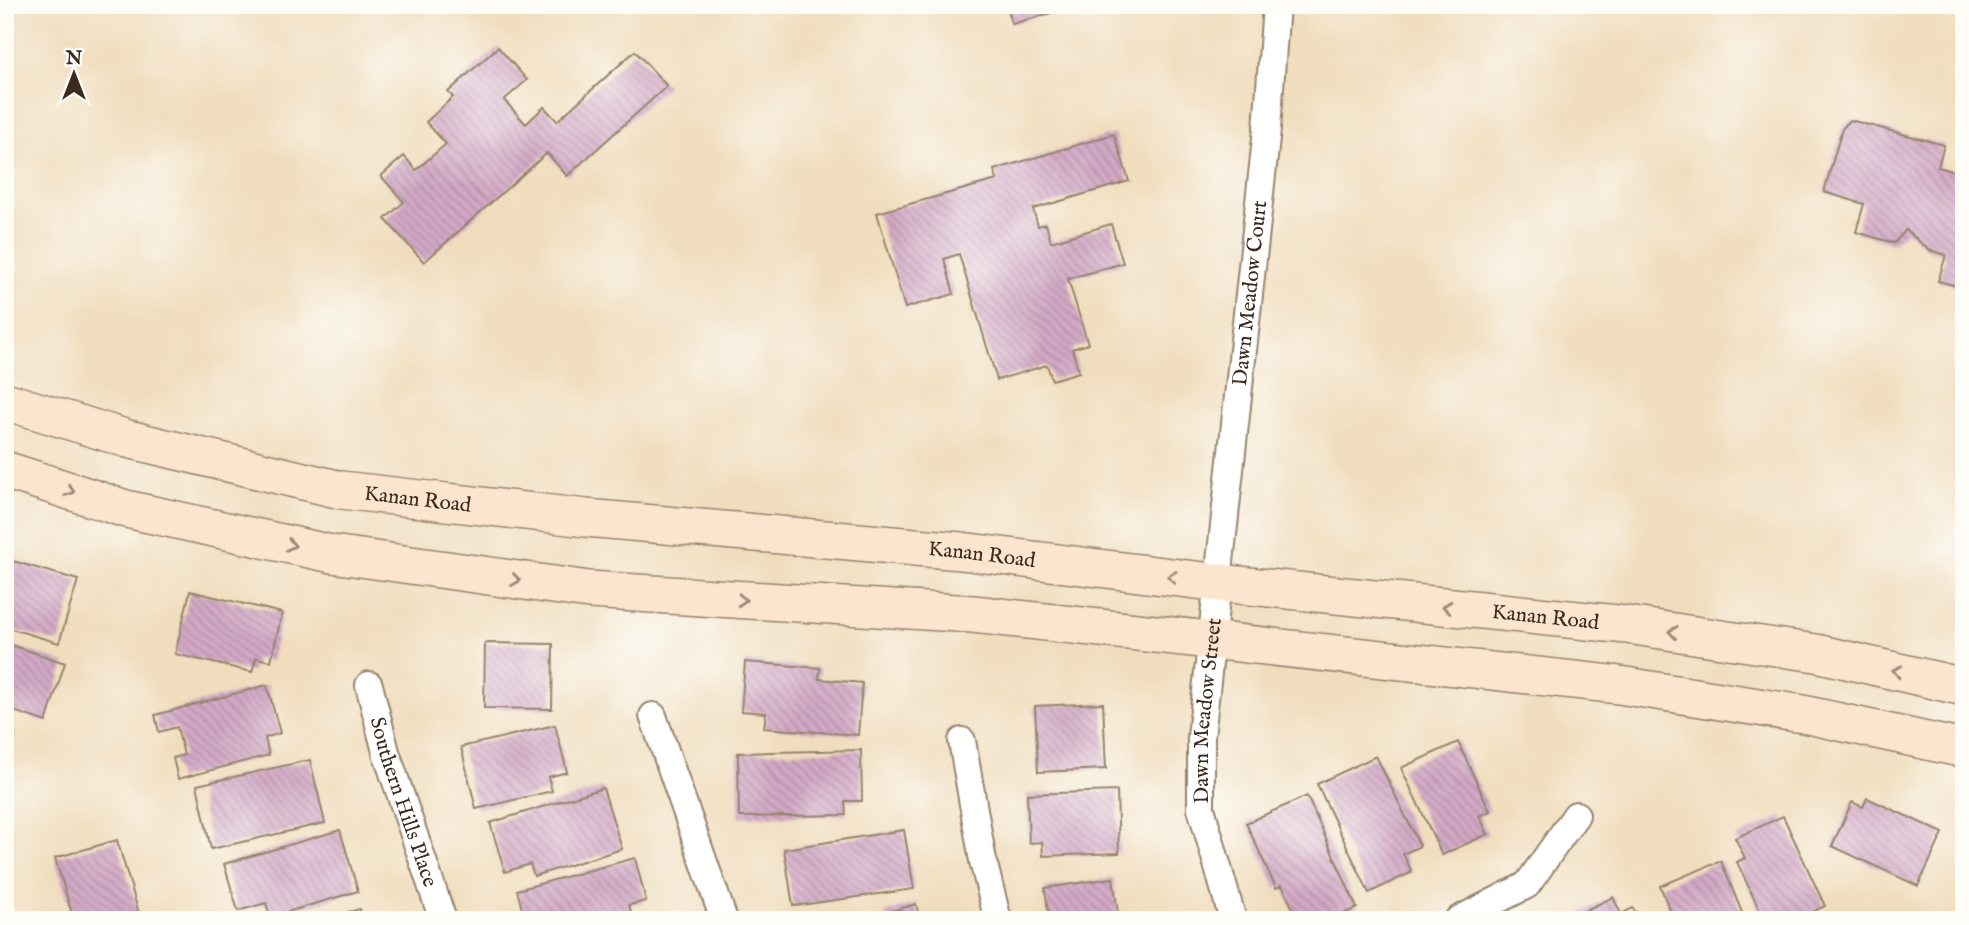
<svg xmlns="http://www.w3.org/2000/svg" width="1969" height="925" viewBox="0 0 1969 925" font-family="'IM FELL English',serif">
<defs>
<pattern id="building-back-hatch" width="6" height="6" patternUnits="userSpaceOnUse" patternTransform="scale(1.75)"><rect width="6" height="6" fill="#d3a9c6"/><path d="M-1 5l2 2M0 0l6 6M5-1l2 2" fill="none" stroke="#ac8aa0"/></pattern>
</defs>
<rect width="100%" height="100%" fill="#fdfcf7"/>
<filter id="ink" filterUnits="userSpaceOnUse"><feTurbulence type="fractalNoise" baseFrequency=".0143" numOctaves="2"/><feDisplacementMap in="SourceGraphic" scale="14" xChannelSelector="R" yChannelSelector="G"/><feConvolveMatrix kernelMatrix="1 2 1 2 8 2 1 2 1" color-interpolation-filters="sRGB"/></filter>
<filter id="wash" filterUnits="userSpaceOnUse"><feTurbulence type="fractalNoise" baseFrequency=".00686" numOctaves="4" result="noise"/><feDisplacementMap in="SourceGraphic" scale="28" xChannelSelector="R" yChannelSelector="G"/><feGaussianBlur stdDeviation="1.57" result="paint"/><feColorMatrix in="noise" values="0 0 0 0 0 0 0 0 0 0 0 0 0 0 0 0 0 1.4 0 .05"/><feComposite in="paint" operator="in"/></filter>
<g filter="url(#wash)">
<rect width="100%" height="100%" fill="#f0ddbd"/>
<g id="blocks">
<!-- building -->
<g fill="url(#building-back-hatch)">
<polygon points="1007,5 1075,5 1075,6 1012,24"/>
<polygon points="498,47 527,80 504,100 526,124 544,107 557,121 635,51 667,86 567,176 547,153 424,262 385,219 404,202 381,176 404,156 416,170 446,144 426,122 453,97 448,92"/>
<polygon points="1850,120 1944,145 1938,167 1964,174 1964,288 1938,281 1946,255 1929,250 1906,230 1894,243 1856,232 1864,204 1824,192 1842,129"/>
<polygon points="1114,134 1129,181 1033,209 1038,226 1046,224 1051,242 1111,224 1123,263 1068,279 1088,344 1072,349 1079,372 1052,380 1047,365 997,380 959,254 944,259 954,294 905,308 877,213 997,180 994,170"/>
<polygon points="13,561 78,580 59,643 5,627 5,588"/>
<polygon points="190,591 282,613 271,661 256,658 252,672 175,654"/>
<polygon points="5,643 65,663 46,722 5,708"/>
<polygon points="485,643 553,644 552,709 484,708"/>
<polygon points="745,662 820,668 819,679 862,683 858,735 764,728 766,713 741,711"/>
<polygon points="267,685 280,733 265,738 269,755 178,779 173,758 184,755 177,727 159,732 155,715"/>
<polygon points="1103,703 1106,769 1038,772 1035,706"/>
<polygon points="555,725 567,772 548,777 552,791 476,809 461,747"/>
<polygon points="5,730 15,733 6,766 5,766"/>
<polygon points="1458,742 1490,811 1479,816 1488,834 1442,855 1401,768"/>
<polygon points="861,750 862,801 845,801 846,815 739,817 738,753"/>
<polygon points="1376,756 1420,846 1403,854 1412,872 1369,893 1317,784"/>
<polygon points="310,760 325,823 211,849 197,785"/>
<polygon points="603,788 622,849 534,876 530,864 505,872 490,823"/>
<polygon points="1117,791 1119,853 1043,856 1042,842 1029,843 1027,794"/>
<polygon points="1307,796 1357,908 1330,920 1298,920 1282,885 1276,888 1246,823"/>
<polygon points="1867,798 1943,833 1918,886 1832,846 1852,802 1863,807"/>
<polygon points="1783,816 1825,906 1812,912 1815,920 1764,920 1737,862 1745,858 1735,838"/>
<polygon points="340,830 358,891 270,917 266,903 238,911 224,864"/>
<polygon points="904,830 914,889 793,906 784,849"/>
<polygon points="117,840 141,920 74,920 55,858"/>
<polygon points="635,858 646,901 629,905 633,920 525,920 517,890"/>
<polygon points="1721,861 1745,920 1674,920 1660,886"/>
<polygon points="1113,878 1119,920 1049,920 1045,888"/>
<polygon points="1613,897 1621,914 1633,908 1639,920 1565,920"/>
<polygon points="916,904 920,920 887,920 885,913"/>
<polygon points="360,909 363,920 322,920 322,919"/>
</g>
</g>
</g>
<g filter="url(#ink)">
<use href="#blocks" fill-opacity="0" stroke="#96846e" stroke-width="2"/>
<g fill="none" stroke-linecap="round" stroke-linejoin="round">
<defs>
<g id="street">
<path id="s1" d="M369 685 386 752 443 920"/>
<polyline points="653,716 724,920"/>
<polyline points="962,741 983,861 998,920"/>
<path id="s2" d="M1233 920 1201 808V737L1267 129 1276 5"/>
<polyline points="1458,920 1527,885 1576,815"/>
</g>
<g id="secondary">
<path id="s3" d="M5 401 128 439 341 490 586 518 961 551 1220 583 1627 625 1816 653 1964 687"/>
<polyline points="5,470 126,509 332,554 589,590 973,614 1619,685 1803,714 1964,749"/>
</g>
</defs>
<!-- street casing -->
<use href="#street" stroke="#96846e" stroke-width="30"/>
<!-- secondary casing -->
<use href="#secondary" stroke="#96846e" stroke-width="40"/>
<!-- street -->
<use href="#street" stroke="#fff" stroke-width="26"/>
<!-- secondary -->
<use href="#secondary" stroke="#fbe5cf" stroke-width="37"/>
</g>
<!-- one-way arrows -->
<defs><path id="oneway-chevron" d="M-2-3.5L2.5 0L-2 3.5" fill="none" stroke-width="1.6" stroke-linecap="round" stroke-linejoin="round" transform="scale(1.75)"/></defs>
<g stroke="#9b8876">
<use href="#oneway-chevron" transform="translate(70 491) rotate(18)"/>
<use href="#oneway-chevron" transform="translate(291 545) rotate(12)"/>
<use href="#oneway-chevron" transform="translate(1172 577) rotate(-173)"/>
<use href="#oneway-chevron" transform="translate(516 580) rotate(8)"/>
<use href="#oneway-chevron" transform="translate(742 600) rotate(4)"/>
<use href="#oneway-chevron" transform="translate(1447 607) rotate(-174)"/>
<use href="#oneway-chevron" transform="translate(1673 632) rotate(-172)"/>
<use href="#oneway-chevron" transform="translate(1897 671) rotate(-167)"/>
</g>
</g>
<g text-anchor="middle" stroke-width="7" stroke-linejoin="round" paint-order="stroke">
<!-- street labels -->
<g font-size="21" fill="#3b2a1e" stroke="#fdfcf7">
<text dy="7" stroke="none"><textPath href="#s2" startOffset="634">Dawn Meadow Court</textPath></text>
<text dy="7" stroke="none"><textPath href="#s3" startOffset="425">Kanan Road</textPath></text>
<text dy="7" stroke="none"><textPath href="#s3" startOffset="992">Kanan Road</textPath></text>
<text dy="7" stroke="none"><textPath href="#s3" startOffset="1559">Kanan Road</textPath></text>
<text dy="7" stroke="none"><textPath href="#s2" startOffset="214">Dawn Meadow Street</textPath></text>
<text dy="7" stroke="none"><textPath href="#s1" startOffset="122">Southern Hills Place</textPath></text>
</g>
</g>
<!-- margin -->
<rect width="1969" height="925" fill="none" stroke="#fdfcf7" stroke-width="28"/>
<!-- north arrow -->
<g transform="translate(74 74)" stroke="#fdfcf7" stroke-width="5" paint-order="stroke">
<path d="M0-5L12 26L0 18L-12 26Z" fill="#3b2a1e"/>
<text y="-10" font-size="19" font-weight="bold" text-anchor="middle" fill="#3b2a1e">N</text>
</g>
</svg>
